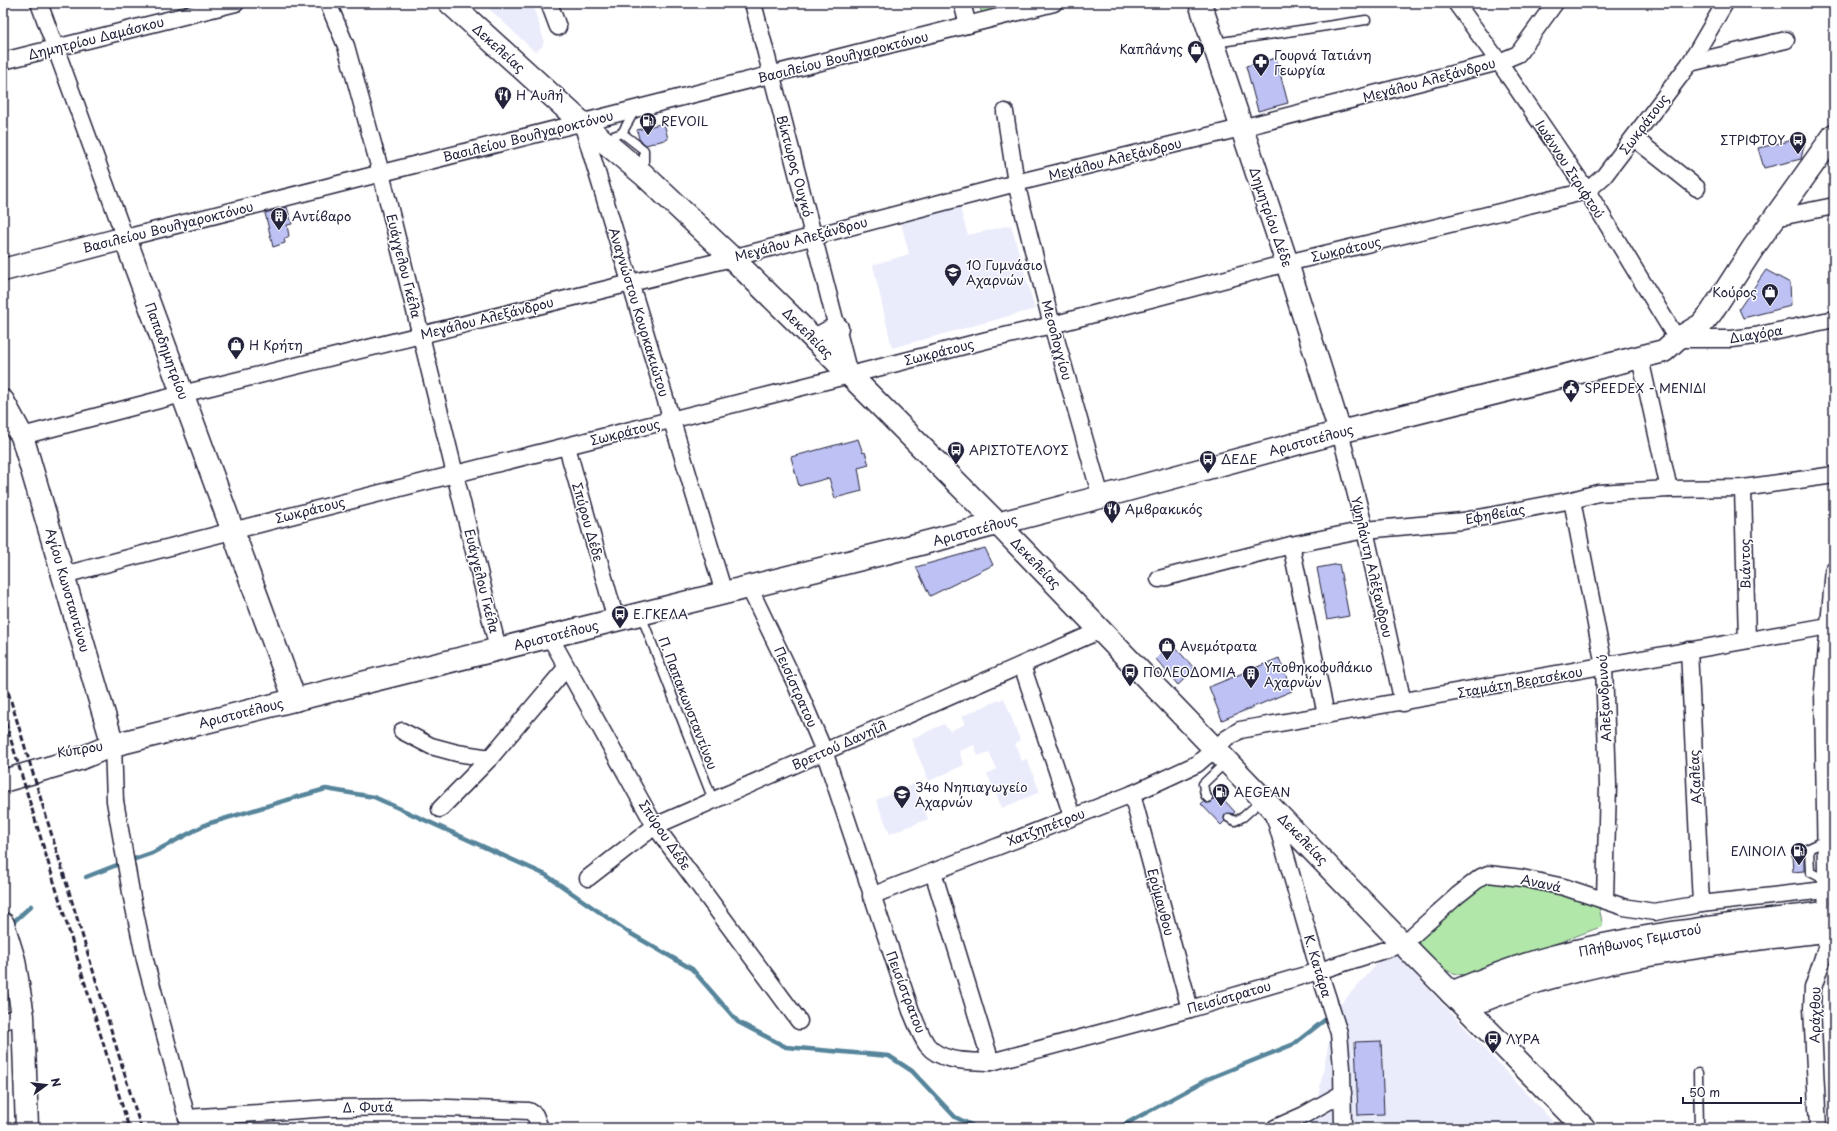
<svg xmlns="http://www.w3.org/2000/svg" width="1837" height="1131" viewBox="0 0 1837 1131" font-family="'Playpen Sans',sans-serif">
<rect width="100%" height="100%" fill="#fff"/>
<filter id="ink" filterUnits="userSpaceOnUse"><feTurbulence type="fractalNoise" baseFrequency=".025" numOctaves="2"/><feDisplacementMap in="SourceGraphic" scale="8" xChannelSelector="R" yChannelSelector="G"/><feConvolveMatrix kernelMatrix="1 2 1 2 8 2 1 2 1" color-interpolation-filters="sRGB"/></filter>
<g filter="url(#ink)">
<!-- built -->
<g fill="#ebecfb">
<polygon points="483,3 532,3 544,40 542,47 535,52"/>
<polygon points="959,205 968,235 1011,225 1035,309 892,348 873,265 909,254 900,219"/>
<polygon points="1004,698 1020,740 1015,744 1022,761 1027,759 1040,792 1002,808 987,774 997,769 989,752 978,756 974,745 959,751 964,765 929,781 911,739 944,724 950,731 965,724 962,716"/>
<polygon points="914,784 928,819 890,834 876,800"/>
<polygon points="1391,949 1559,1128 1264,1128 1316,1107 1335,1010"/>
<polygon points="526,1121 527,1128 380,1128"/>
</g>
<!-- green -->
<g fill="#b2e7aa" stroke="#6a8472">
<polygon points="979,3 1007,3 1008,8 982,15"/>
<path d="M1490 880 1598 903 1603 926 1472 975C1443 976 1433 961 1415 942Z"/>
</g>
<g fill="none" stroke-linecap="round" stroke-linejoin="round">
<!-- stream -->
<g stroke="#57859b" stroke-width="4.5">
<polyline points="129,861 152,853 207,824 297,797 326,789 374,797 546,875 628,932 692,969 738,1022 786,1047 889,1056 912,1071 955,1117 977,1128"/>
<polyline points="86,877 122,863"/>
<polyline points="10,925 31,906"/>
<polyline points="1118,1128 1210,1078 1294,1044 1326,1019"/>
</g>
</g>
<!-- building -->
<g fill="#bdc1f3" stroke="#22223b">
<polygon points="1276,58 1288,103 1258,111 1246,66"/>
<polygon points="664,123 668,139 646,145 639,139 637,130"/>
<polygon points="1806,137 1801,159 1764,168 1758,148"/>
<polygon points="287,207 292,224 287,225 289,236 284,239 285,243 273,247 265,213"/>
<polygon points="1766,270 1790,283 1791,306 1743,318 1739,309"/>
<polygon points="858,439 863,453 865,452 869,465 858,468 862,491 835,498 829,478 799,486 791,457"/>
<polygon points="985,548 993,565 930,596 916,567"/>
<polygon points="1339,564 1349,616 1327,620 1317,568"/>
<polygon points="1172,644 1195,669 1178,685 1156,659"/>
<polygon points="1279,658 1292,691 1222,720 1209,687"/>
<polygon points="1216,791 1235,812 1233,814 1226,814 1224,818 1225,821 1221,825 1201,804 1204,801 1207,803 1212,802 1213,799 1212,794"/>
<polygon points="1792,855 1804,855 1804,871 1793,872"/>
<polygon points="1381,1041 1384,1114 1358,1115 1355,1042"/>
</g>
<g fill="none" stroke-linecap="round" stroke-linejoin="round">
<defs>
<g id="lane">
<polyline points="1215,43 1366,20"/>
<polyline points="622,133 635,110"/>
<polyline points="605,139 622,133 644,150 644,171"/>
<polyline points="641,615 713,800"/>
<polyline points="1208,798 1205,795 1203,784 1226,762"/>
<polyline points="1229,818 1235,821 1243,817 1263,799"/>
<polyline points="1826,840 1809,848 1810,872 1827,881"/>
<polyline points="1698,1073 1699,1128"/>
</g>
<g id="street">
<polyline points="39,3 125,238 1054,3"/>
<polyline points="328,3 346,46 381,173 498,649"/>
<polyline points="549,3 558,27"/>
<polyline points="753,3 849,374"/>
<polyline points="962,3 968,25"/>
<polyline points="1456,3 1499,62 1587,191 1677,339 1732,339 1755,336 1834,319"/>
<polyline points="3,61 236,3"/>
<polyline points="1690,63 1786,40"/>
<polyline points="1005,112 1016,183 1052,325 1101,497"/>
<polyline points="582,123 724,593"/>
<polyline points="1634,138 1697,188"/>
<polyline points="1775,218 1834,206"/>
<polyline points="1640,358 1669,489"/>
<polyline points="13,430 22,436 182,394 732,258 1016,183 1241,128 1499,62 1518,54 1555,3"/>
<polyline points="1340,432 1365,530 1403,703"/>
<polyline points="567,447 616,620"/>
<polyline points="1743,488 1747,640"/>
<polyline points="1572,500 1604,666 1608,785 1605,899"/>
<polyline points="1291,545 1326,715"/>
<path d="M64 575C371 493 680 419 987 340L1052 325 1287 263 1587 191 1604 176 1690 63 1725 3"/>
<polyline points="1159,579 1291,545 1365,530 1463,521 1572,500 1598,493 1669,489 1743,488 1834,475"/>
<path d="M749 587 796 685 824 751 911 1011C916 1022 920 1035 927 1045 941 1063 971 1061 991 1062L1190 1009 1319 971 1403 944 1458 895 1481 877 1488 874 1522 878 1564 887 1624 907 1654 912 1701 904 1834 889"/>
<polyline points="550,637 655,826 799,1021"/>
<polyline points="1689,650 1701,904"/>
<polyline points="1022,665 1072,816"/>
<polyline points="402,731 431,746 457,753 490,758"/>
<polyline points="113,745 115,801 132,898 145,960 187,1118 330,1108 423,1107 529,1111 535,1115 540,1128"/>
<polyline points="1132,794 1190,1009"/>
<polyline points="440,809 490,758 566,668"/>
<polyline points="1273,811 1319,971 1339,1033 1342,1068 1343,1128"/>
<polyline points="933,872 991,1062"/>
<polyline points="588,878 655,826 1101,630"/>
<polyline points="871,896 1132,794 1197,764 1226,739 1240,730 1834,625"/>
<polyline points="3,1021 23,1016"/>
<polyline points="1275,1128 1304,1115 1343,1093"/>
<polyline points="1818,1128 1812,1008 1813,988 1826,948 1827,931 1823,691 1834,569"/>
</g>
<g id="secondary">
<polyline points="450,3 582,123 644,175 732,258 815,340 998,524 1403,944 1584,1128"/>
<polyline points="1200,3 1287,263 1340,432"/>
<polyline points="3,270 125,238 295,700"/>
<polyline points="815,340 837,328"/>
<polyline points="3,401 22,436 113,745"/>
<polyline points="3,781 79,759 113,745 889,552 1101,497 1340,432 1664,351 1677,339 1701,325 1711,313 1753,248 1834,135"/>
<polyline points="3,924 14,960 23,1016 27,1128"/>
<path d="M1451 993C1484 979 1517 966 1552 957 1644 933 1740 924 1834 912"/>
<path d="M1466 1007C1582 958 1710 944 1834 930"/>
</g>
</defs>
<!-- lane casing -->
<use href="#lane" stroke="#22223b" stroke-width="11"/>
<!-- street casing -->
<use href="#street" stroke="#22223b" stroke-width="19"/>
<!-- secondary casing -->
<use href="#secondary" stroke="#22223b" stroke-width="25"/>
<!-- lane -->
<use href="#lane" stroke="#fff" stroke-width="8"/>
<!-- street -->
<use href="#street" stroke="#fff" stroke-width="16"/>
<!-- secondary -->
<use href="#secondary" stroke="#fff" stroke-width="22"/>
<!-- rail -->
<g stroke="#22223b" stroke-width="3" stroke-dasharray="6 3" stroke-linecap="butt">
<polyline points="3,675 141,1128"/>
<polyline points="3,714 129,1128"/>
</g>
</g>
</g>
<!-- icons -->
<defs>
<symbol id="shop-pin" viewBox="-11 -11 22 30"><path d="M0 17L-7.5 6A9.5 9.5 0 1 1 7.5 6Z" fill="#22223b" stroke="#fff"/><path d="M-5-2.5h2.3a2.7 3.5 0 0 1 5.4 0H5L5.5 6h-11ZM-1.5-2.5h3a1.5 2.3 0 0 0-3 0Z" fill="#fff"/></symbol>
<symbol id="pharmacy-pin" viewBox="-11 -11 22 30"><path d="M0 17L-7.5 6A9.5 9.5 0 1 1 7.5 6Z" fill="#22223b" stroke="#fff"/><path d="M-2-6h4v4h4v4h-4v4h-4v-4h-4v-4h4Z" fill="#fff"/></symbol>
<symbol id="restaurant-pin" viewBox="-11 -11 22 30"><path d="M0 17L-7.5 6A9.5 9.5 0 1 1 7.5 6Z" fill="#22223b" stroke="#fff"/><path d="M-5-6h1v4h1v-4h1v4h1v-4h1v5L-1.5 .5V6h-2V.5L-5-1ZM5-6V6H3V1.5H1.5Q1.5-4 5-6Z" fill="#fff"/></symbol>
<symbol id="fuel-pin" viewBox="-11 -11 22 30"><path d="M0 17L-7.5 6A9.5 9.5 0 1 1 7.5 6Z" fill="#22223b" stroke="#fff"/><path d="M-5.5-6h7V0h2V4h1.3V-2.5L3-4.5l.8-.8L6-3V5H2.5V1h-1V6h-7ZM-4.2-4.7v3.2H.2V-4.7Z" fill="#fff"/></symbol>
<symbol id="bus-pin" viewBox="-11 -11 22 30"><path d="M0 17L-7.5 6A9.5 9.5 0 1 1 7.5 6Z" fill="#22223b" stroke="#fff"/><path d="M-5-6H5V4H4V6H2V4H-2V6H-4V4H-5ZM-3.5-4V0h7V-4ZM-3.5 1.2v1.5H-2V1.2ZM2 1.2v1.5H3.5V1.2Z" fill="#fff"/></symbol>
<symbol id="building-pin" viewBox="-11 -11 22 30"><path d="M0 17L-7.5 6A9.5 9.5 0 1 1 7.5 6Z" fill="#22223b" stroke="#fff"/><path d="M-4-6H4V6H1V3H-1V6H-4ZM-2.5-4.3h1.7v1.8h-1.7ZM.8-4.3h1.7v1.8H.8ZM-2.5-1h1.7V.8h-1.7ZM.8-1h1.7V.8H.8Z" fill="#fff"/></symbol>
<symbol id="school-pin" viewBox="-11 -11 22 30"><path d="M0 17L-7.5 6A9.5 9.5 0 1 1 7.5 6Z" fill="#22223b" stroke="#fff"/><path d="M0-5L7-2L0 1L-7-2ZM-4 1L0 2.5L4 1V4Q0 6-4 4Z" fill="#fff"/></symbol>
<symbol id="civic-pin" viewBox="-11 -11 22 30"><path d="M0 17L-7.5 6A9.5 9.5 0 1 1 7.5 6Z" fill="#22223b" stroke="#fff"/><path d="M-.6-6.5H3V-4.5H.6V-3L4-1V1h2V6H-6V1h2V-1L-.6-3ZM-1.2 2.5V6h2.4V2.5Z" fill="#fff"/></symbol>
</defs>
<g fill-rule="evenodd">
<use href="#shop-pin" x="1186" y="39" width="20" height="27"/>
<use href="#pharmacy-pin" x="1251" y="52" width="20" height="27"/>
<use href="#restaurant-pin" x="493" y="85" width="20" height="27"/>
<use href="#fuel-pin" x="638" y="111" width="20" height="27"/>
<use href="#bus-pin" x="1788" y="130" width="20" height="27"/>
<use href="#building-pin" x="269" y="206" width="20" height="27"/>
<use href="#school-pin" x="943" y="262" width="20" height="27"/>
<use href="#shop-pin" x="1760" y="282" width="20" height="27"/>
<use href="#shop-pin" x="226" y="335" width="20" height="27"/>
<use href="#civic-pin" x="1561" y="378" width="20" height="27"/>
<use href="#bus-pin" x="946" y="440" width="20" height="27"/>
<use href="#bus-pin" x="1198" y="449" width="20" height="27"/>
<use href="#restaurant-pin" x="1102" y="499" width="20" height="27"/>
<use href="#bus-pin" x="610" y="604" width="20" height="27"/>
<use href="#shop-pin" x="1157" y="636" width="20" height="27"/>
<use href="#bus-pin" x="1120" y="662" width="20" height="27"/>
<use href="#building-pin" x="1241" y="664" width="20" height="27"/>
<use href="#fuel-pin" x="1211" y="782" width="20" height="27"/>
<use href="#school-pin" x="892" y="784" width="20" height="27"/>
<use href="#fuel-pin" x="1789" y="841" width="20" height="27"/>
<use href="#bus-pin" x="1483" y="1029" width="20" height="27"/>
</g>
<g text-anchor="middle" stroke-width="3" stroke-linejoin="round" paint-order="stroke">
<!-- street labels -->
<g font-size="13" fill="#22223b" stroke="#fff">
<text transform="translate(96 38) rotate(-14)" y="5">Δημητρίου Δαμάσκου</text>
<text transform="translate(499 48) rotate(42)" y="5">Δεκελείας</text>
<text transform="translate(843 57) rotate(-14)" y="5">Βασιλείου Βουλγαροκτόνου</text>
<text transform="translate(1429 80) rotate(-15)" y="5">Μεγάλου Αλεξάνδρου</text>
<text transform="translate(1644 124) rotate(-53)" y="5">Σωκράτους</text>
<text transform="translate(528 136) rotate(-14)" y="5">Βασιλείου Βουλγαροκτόνου</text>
<text transform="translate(1115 159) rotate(-14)" y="5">Μεγάλου Αλεξάνδρου</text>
<text transform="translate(795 166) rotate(75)" y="5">Βίκτωρος Ουγκό</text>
<text transform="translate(1570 169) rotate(57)" y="5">Ιωάννου Στριφτού</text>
<text transform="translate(1271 217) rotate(71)" y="5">Δημητρίου Δέδε</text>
<text transform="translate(168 227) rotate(-14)" y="5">Βασιλείου Βουλγαροκτόνου</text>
<text transform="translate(801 239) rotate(-15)" y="5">Μεγάλου Αλεξάνδρου</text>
<text transform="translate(1346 249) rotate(-13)" y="5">Σωκράτους</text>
<text transform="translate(404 266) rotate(76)" y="5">Ευάγγελου Γκέλα</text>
<text transform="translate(639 312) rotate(73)" y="5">Αναγνώστου Κουρκακιώτου</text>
<text transform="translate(487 318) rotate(-14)" y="5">Μεγάλου Αλεξάνδρου</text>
<text transform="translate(808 333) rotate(45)" y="5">Δεκελείας</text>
<text transform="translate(1756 334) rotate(-9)" y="5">Διαγόρα</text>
<text transform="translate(1057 340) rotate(75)" y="5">Μεσολογγίου</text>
<text transform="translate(167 351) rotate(70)" y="5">Παπαδημητρίου</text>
<text transform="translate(939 352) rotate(-14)" y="5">Σωκράτους</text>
<text transform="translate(625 432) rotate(-14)" y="5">Σωκράτους</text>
<text transform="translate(1311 440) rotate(-15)" y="5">Αριστοτέλους</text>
<text transform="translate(310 510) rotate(-14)" y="5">Σωκράτους</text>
<text transform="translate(1495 514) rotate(-10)" y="5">Εφηβείας</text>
<text transform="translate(588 522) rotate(74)" y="5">Σπύρου Δέδε</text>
<text transform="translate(975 530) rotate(-15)" y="5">Αριστοτέλους</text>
<text transform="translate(1036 563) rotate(46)" y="5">Δεκελείας</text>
<text transform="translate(1745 564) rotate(-91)" y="5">Βιάντος</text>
<text transform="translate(1372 567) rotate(77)" y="5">Υψηλάντη Αλέξανδρου</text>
<text transform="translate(482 581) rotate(76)" y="5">Ευάγγελου Γκέλα</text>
<text transform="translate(68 590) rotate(74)" y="5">Αγίου Κωνσταντίνου</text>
<text transform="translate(556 635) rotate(-14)" y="5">Αριστοτέλους</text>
<text transform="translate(1520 682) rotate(-10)" y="5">Σταμάτη Βερτσέκου</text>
<text transform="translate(796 687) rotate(66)" y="5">Πεισίστρατου</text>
<text transform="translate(1604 698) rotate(-93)" y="5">Αλεξανδρινού</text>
<text transform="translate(688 703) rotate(69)" y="5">Π. Παπακωνσταντίνου</text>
<text transform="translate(241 713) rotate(-14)" y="5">Αριστοτέλους</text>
<text transform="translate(839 745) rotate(-24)" y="5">Βρεττού Δανηΐλ</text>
<text transform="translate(80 749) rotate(-9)" y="5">Κύπρου</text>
<text transform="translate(1695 777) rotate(-93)" y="5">Αζαλέας</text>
<text transform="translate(1046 827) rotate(-21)" y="5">Χατζηπέτρου</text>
<text transform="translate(665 835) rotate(56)" y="5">Σπύρου Δέδε</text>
<text transform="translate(1303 839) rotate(46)" y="5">Δεκελείας</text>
<text transform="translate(1541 883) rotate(12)" y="5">Ανανά</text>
<text transform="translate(1161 902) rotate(75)" y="5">Ερύμανθου</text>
<text transform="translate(1640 940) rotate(-11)" y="5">Πλήθωνος Γεμιστού</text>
<text transform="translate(1318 966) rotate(73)" y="5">Κ. Κατάρα</text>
<text transform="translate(906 992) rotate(69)" y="5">Πεισίστρατου</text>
<text transform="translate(1229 997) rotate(-16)" y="5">Πεισίστρατου</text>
<text transform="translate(1815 1015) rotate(-89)" y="5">Αράχθου</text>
<text transform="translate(368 1107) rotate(-1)" y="5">Δ. Φυτά</text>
</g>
<!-- poi labels -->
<g font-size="13" fill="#22223b" stroke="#fff" text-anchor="start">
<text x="1183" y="54" text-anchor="end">Καπλάνης</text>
<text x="1274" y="60">Γουρνά Τατιάνη<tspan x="1274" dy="15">Γεωργία</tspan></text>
<text x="516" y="100">Η Αυλή</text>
<text x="661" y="126">REVOIL</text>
<text x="1785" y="145" text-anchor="end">ΣΤΡΙΦΤΟΥ</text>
<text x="292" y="221">Αντίβαρο</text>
<text x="966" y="270">10 Γυμνάσιο<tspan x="966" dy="15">Αχαρνών</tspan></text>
<text x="1757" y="297" text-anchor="end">Κούρος</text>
<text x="249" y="350">Η Κρήτη</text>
<text x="1584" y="393">SPEEDEX - ΜΕΝΙΔΙ</text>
<text x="969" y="455">ΑΡΙΣΤΟΤΕΛΟΥΣ</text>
<text x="1221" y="464">ΔΕΔΕ</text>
<text x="1125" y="514">Αμβρακικός</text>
<text x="633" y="619">Ε.ΓΚΕΛΑ</text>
<text x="1180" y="651">Ανεμότρατα</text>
<text x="1264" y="672">Υποθηκοφυλάκιο<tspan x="1264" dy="15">Αχαρνών</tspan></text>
<text x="1143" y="677">ΠΟΛΕΟΔΟΜΙΑ</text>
<text x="915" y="792">34o Νηπιαγωγείο<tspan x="915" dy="15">Αχαρνών</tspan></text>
<text x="1234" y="797">AEGEAN</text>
<text x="1786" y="856" text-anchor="end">ΕΛΙΝΟΙΛ</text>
<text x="1506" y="1044">ΛΥΡΑ</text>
</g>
</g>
<!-- margin -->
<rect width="1837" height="1131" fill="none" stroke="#fff" stroke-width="16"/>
<rect x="8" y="8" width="1821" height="1115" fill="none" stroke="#22223b" stroke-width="1.5" filter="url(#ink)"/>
<!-- north arrow -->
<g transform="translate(46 1085) rotate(75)" stroke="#ffffff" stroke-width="3" paint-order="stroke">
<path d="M0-3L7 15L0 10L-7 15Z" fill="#22223b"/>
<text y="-6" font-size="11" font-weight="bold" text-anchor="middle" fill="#22223b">N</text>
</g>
<!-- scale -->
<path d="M1683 1097v6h118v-6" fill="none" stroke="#22223b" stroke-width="2"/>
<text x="1689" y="1097" font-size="12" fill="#22223b" stroke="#ffffff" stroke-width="3" paint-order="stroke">50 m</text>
</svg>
